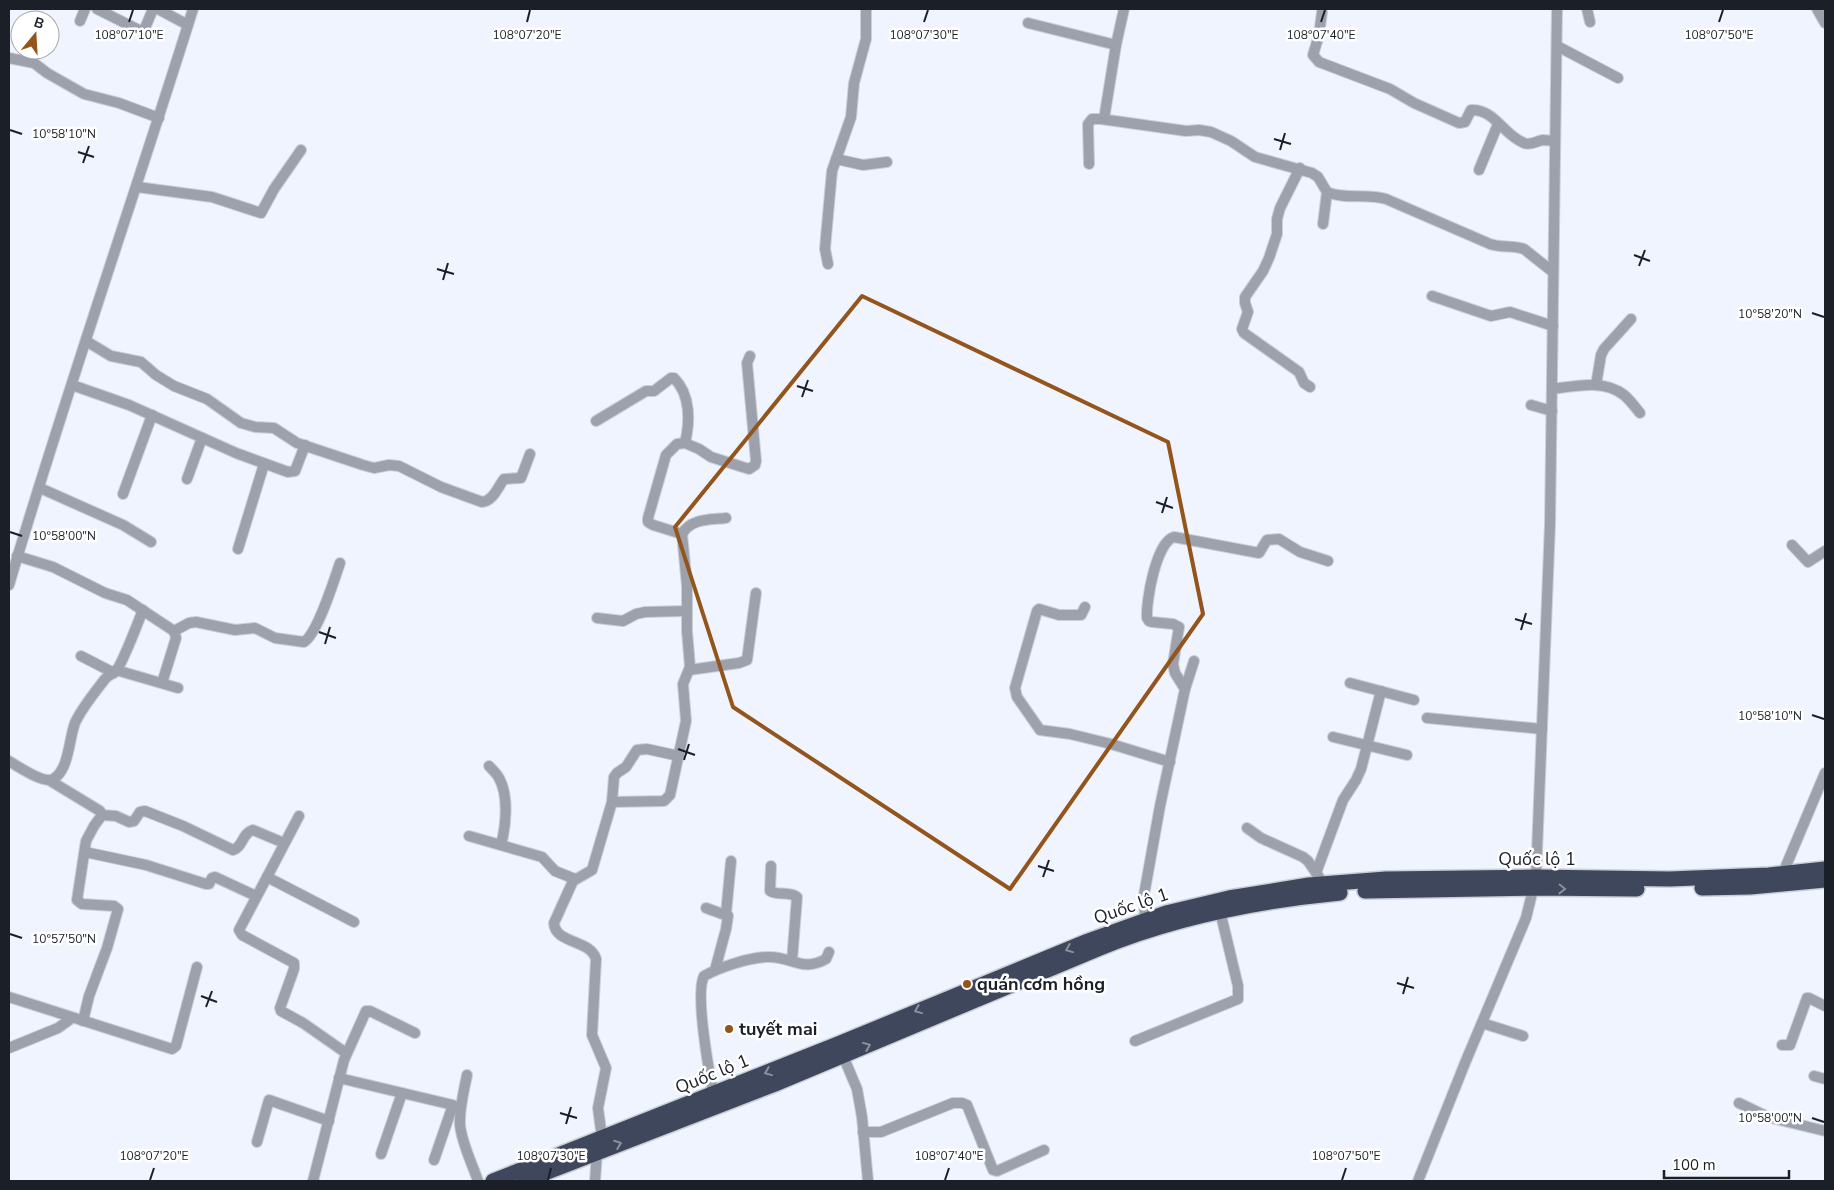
<svg xmlns="http://www.w3.org/2000/svg" width="1834" height="1190" viewBox="0 0 1834 1190" font-family="'Nunito Sans',sans-serif">
<rect width="100%" height="100%" fill="#eff4fe"/>
<g fill="none" stroke-linecap="round" stroke-linejoin="round">
<defs>
<g id="street">
<polyline points="97,9 141,31 145,28 153,9"/>
<polyline points="158,9 188,25"/>
<polyline points="1587,9 1590,22"/>
<polyline points="1817,9 1825,23"/>
<path d="M1322 12 1319 35 1313 55 1319 62 1390 89 1414 103 1459 123 1465 122 1471 110C1495 109 1503 135 1524 143 1531 146 1536 141 1543 140 1547 140 1551 141 1555 141"/>
<polyline points="80,21 85,9"/>
<polyline points="1028,23 1116,45"/>
<polyline points="1557,46 1618,78"/>
<polyline points="9,58 34,63 47,73 84,94 119,103 159,118"/>
<polyline points="1104,119 1116,45 1124,9"/>
<polyline points="836,159 863,165 887,162"/>
<path d="M1089 164 1088 124 1092 119H1101L1186 131 1199 130 1211 132 1231 141 1255 157 1312 173 1318 177 1327 192C1345 200 1367 193 1386 199L1490 244C1501 248 1513 245 1524 249L1553 272"/>
<polyline points="1300,168 1280,208 1277,219 1277,234 1269,258 1263,271 1245,297 1245,303 1248,312 1242,329 1244,333 1299,372 1304,383 1310,387"/>
<polyline points="1479,170 1498,124"/>
<polyline points="137,187 212,197 261,213 274,189 301,150"/>
<polyline points="1323,224 1327,192"/>
<polyline points="828,264 825,249 826,237 832,171 851,117 854,83 866,39 866,9"/>
<polyline points="1432,296 1491,316 1510,312 1553,326"/>
<path d="M86 341 111 356 141 362 156 375 174 386 207 399 241 423 255 427 274 428 297 443 363 465 374 468 389 465 399 466 441 487 482 502C493 501 498 487 504 479L521 478 530 454"/>
<polyline points="72,385 129,405 236,453 288,472 295,471 305,445"/>
<polyline points="1596,385 1601,355 1604,349 1631,319"/>
<path d="M1552 389C1575 386 1604 379 1624 395 1630 400 1635 407 1640 413"/>
<polyline points="1531,405 1552,411"/>
<path d="M596 421 646 391H654L671 378H674C691 395 690 422 685 443"/>
<polyline points="187,479 202,438"/>
<polyline points="40,488 123,525 151,542"/>
<polyline points="123,494 152,415"/>
<path d="M682 534C691 518 710 520 726 518"/>
<polyline points="1792,545 1808,562 1825,551"/>
<polyline points="238,549 264,464"/>
<path d="M17 556 53 567 105 593 127 600 174 631 189 623 196 622 235 630 255 628 275 638 304 642C318 633 334 580 340 563"/>
<path d="M9 585C66 392 133 201 193 9"/>
<polyline points="1085,607 1081,615 1059,615 1039,609 1037,611 1015,688 1017,697 1040,730 1070,734 1111,744 1170,762"/>
<polyline points="597,618 623,621 636,614 645,612 686,611"/>
<polyline points="81,656 114,673"/>
<polyline points="116,670 178,688"/>
<polyline points="689,670 739,663 747,660 756,593"/>
<polyline points="162,683 176,638 174,631"/>
<polyline points="1350,683 1414,700"/>
<polyline points="1185,689 1194,661"/>
<polyline points="1427,718 1542,729"/>
<polyline points="1333,737 1407,755"/>
<path d="M9 761C17 766 44 784 53 779 69 771 69 738 75 723 81 709 95 692 105 679 108 675 114 674 117 670 126 655 136 627 143 610"/>
<path d="M489 766C492 769 497 774 499 778 509 796 506 826 501 845"/>
<polyline points="49,780 100,811 102,815 94,826 86,841 77,900 82,904 114,906 118,909 107,948 89,996 83,1021"/>
<polyline points="612,802 614,777 617,773 626,767 637,750 647,749 679,756"/>
<path d="M102 815 116 816 129 822 134 821 140 812 145 811 183 826 233 850C243 847 242 833 253 830L284 843"/>
<polyline points="1247,828 1261,838 1303,857 1308,861 1319,877"/>
<polyline points="469,836 542,857 555,871 575,879"/>
<polyline points="85,852 146,865 206,884 209,884 212,878 215,877 256,896"/>
<path d="M771 866 770 891C778 896 789 891 797 897L792 961"/>
<polyline points="1316,873 1343,800 1356,780 1361,769 1381,691"/>
<polyline points="1783,873 1825,773"/>
<polyline points="267,877 299,816"/>
<polyline points="706,908 728,916 726,929 715,970"/>
<polyline points="726,914 731,861"/>
<path d="M1145 920 1144 895 1160 806 1185 689 1175 673 1173 664 1179 627 1173 624 1152 622 1149 621 1147 618C1146 601 1156 542 1174 537L1259 553 1267 540 1279 539 1300 552 1328 561"/>
<polyline points="9,997 172,1049 176,1046 197,967"/>
<polyline points="1482,1023 1523,1036"/>
<polyline points="1135,1041 1238,999 1238,986 1220,911"/>
<polyline points="1782,1045 1790,1045 1807,998 1809,998 1825,1006"/>
<polyline points="9,1048 58,1028 72,1018"/>
<polyline points="841,1051 857,1089 862,1117 868,1181"/>
<polyline points="346,1053 303,1023 281,1011 280,1008 294,969 294,963 242,935 239,930 267,877 354,922"/>
<path d="M467 1075C464 1091 459 1109 460 1125 462 1144 472 1163 478 1181"/>
<polyline points="1814,1076 1825,1079"/>
<polyline points="339,1078 453,1105 434,1160"/>
<path d="M713 1093C709 1071 695 993 704 976 720 967 748 958 766 957 791 955 801 973 826 959L829 952"/>
<polyline points="1739,1103 1768,1117 1825,1131"/>
<polyline points="863,1132 881,1132 953,1103 962,1103 967,1105 993,1170 997,1171 1044,1150"/>
<path d="M602 1138 598 1108 606 1068 592 1035 596 959C590 939 555 944 554 923L573 881 592 870 612 802 664 801 670 795 686 721 683 684 690 667 687 631V586L682 534 653 525 648 522V518L666 455 677 444 685 443 699 449 711 457 749 469 755 465 756 461 747 363 750 356"/>
<polyline points="257,1142 269,1100 329,1121"/>
<polyline points="381,1154 402,1093"/>
<polyline points="313,1181 344,1060 366,1011 370,1011 415,1033"/>
<polyline points="595,1181 597,1153"/>
<polyline points="1418,1181 1465,1063 1526,918 1536,877 1550,524 1557,9"/>
</g>
<g id="highway">
<polyline points="1702,888 1750,887 1825,880"/>
<polyline points="1365,891 1533,888 1637,889"/>
<polyline points="493,1181 838,1044 1088,941 1166,913 1229,898 1309,885 1386,879 1536,877 1670,879 1769,875 1825,869"/>
<path d="M524 1181 775 1084 1100 948C1176 917 1258 901 1340 893"/>
</g>
</defs>
<!-- street casing -->
<use href="#street" stroke="#c9ced7" stroke-width="12"/>
<!-- highway casing -->
<use href="#highway" stroke="#c9ced7" stroke-width="18"/>
<!-- street -->
<use href="#street" stroke="#9da1ac" stroke-width="10"/>
<!-- highway -->
<use href="#highway" stroke="#3e475b" stroke-width="15"/>
</g>
<!-- one-way arrows -->
<defs><path id="oneway-chevron" d="M-2-3.5L2.5 0L-2 3.5" fill="none" stroke-width="1.6" stroke-linecap="round" stroke-linejoin="round" transform="scale(1.25)"/></defs>
<g stroke="#8b919d">
<use href="#oneway-chevron" transform="translate(1562 889) rotate(1)"/>
<use href="#oneway-chevron" transform="translate(1069 949) rotate(158)"/>
<use href="#oneway-chevron" transform="translate(918 1010) rotate(158)"/>
<use href="#oneway-chevron" transform="translate(867 1046) rotate(-22)"/>
<use href="#oneway-chevron" transform="translate(768 1072) rotate(158)"/>
<use href="#oneway-chevron" transform="translate(618 1144) rotate(-21)"/>
</g>
<!-- marked area -->
<path fill="none" stroke="#94551c" stroke-width="4" stroke-linejoin="round" d="M862 296 1168 442 1203 614 1010 889 733 707 675 527Z"/>
<!-- ticks -->
<path fill="none" stroke="#1b1f28" stroke-width="2" d="M129 22 133 10M527 22 530 10M924 22 928 10M1321 22 1325 10M1719 22 1723 10M10 130 22 134M1274 139 1291 144M1280 150 1285 133M78 152 94 157M83 163 89 146M1634 255 1650 261M1639 266 1645 250M437 269 454 274M443 280 448 263M1812 313 1824 317M797 386 813 391M802 397 808 380M1156 502 1173 508M1162 513 1167 497M10 532 22 536M1515 619 1532 624M1521 630 1526 613M319 632 336 638M325 644 330 627M1812 715 1824 719M678 749 695 755M684 760 689 744M1038 866 1054 871M1043 877 1049 860M10 934 22 938M1397 983 1414 988M1403 994 1408 977M201 996 217 1002M206 1007 212 991M560 1113 577 1118M1812 1118 1824 1122M566 1124 571 1107M150 1180 154 1168M548 1180 551 1168M945 1180 949 1168M1342 1180 1346 1168"/>
<!-- markers -->
<g fill="#94551c" stroke="#fff" stroke-width="2">
<circle cx="967" cy="984" r="5"/>
<circle cx="729" cy="1029" r="5"/>
</g>
<g text-anchor="middle" stroke-width="5" stroke-linejoin="round" paint-order="stroke">
<!-- street labels -->
<g font-size="18" fill="#1b1f28" stroke="#fff">
<text x="1537" y="865">Quốc lộ 1</text>
<text transform="translate(1131 906) rotate(-19)" y="6">Quốc lộ 1</text>
<text transform="translate(712 1074) rotate(-22)" y="6">Quốc lộ 1</text>
</g>
<!-- poi labels -->
<g font-size="18" font-weight="bold" fill="#1b1f28" stroke="#fff" text-anchor="start">
<text x="977" y="990">quán cơm hồng</text>
<text x="739" y="1035">tuyết mai</text>
</g>
</g>
<g font-size="12" text-anchor="middle" fill="#1b1f28" stroke="#fff" stroke-width="5" stroke-linejoin="round" paint-order="stroke">
<text x="129" y="39">108°07'10"E</text>
<text x="527" y="39">108°07'20"E</text>
<text x="924" y="39">108°07'30"E</text>
<text x="1321" y="39">108°07'40"E</text>
<text x="1719" y="39">108°07'50"E</text>
<text x="64" y="138">10°58'10"N</text>
<text x="1770" y="318">10°58'20"N</text>
<text x="64" y="540">10°58'00"N</text>
<text x="1770" y="720">10°58'10"N</text>
<text x="64" y="943">10°57'50"N</text>
<text x="1770" y="1122">10°58'00"N</text>
<text x="154" y="1160">108°07'20"E</text>
<text x="551" y="1160">108°07'30"E</text>
<text x="949" y="1160">108°07'40"E</text>
<text x="1346" y="1160">108°07'50"E</text>
</g>
<!-- border -->
<rect width="1834" height="1190" fill="none" stroke="#1b1f28" stroke-width="20"/>
<!-- north arrow -->
<g transform="translate(35 35) rotate(18)"><circle r="24" fill="#ffffff" stroke="#a4a5a9"/>
<path d="M0-4L9 19L0 12L-9 19Z" fill="#94551c"/>
<text y="-8" font-size="14" font-weight="bold" text-anchor="middle" fill="#1b1f28">B</text>
</g>
<!-- scale -->
<path d="M1664 1170v8h125v-8" fill="none" stroke="#1b1f28" stroke-width="2.5"/>
<text x="1672" y="1170" font-size="15" fill="#1b1f28" stroke="#ffffff" stroke-width="4" paint-order="stroke">100 m</text>
</svg>
